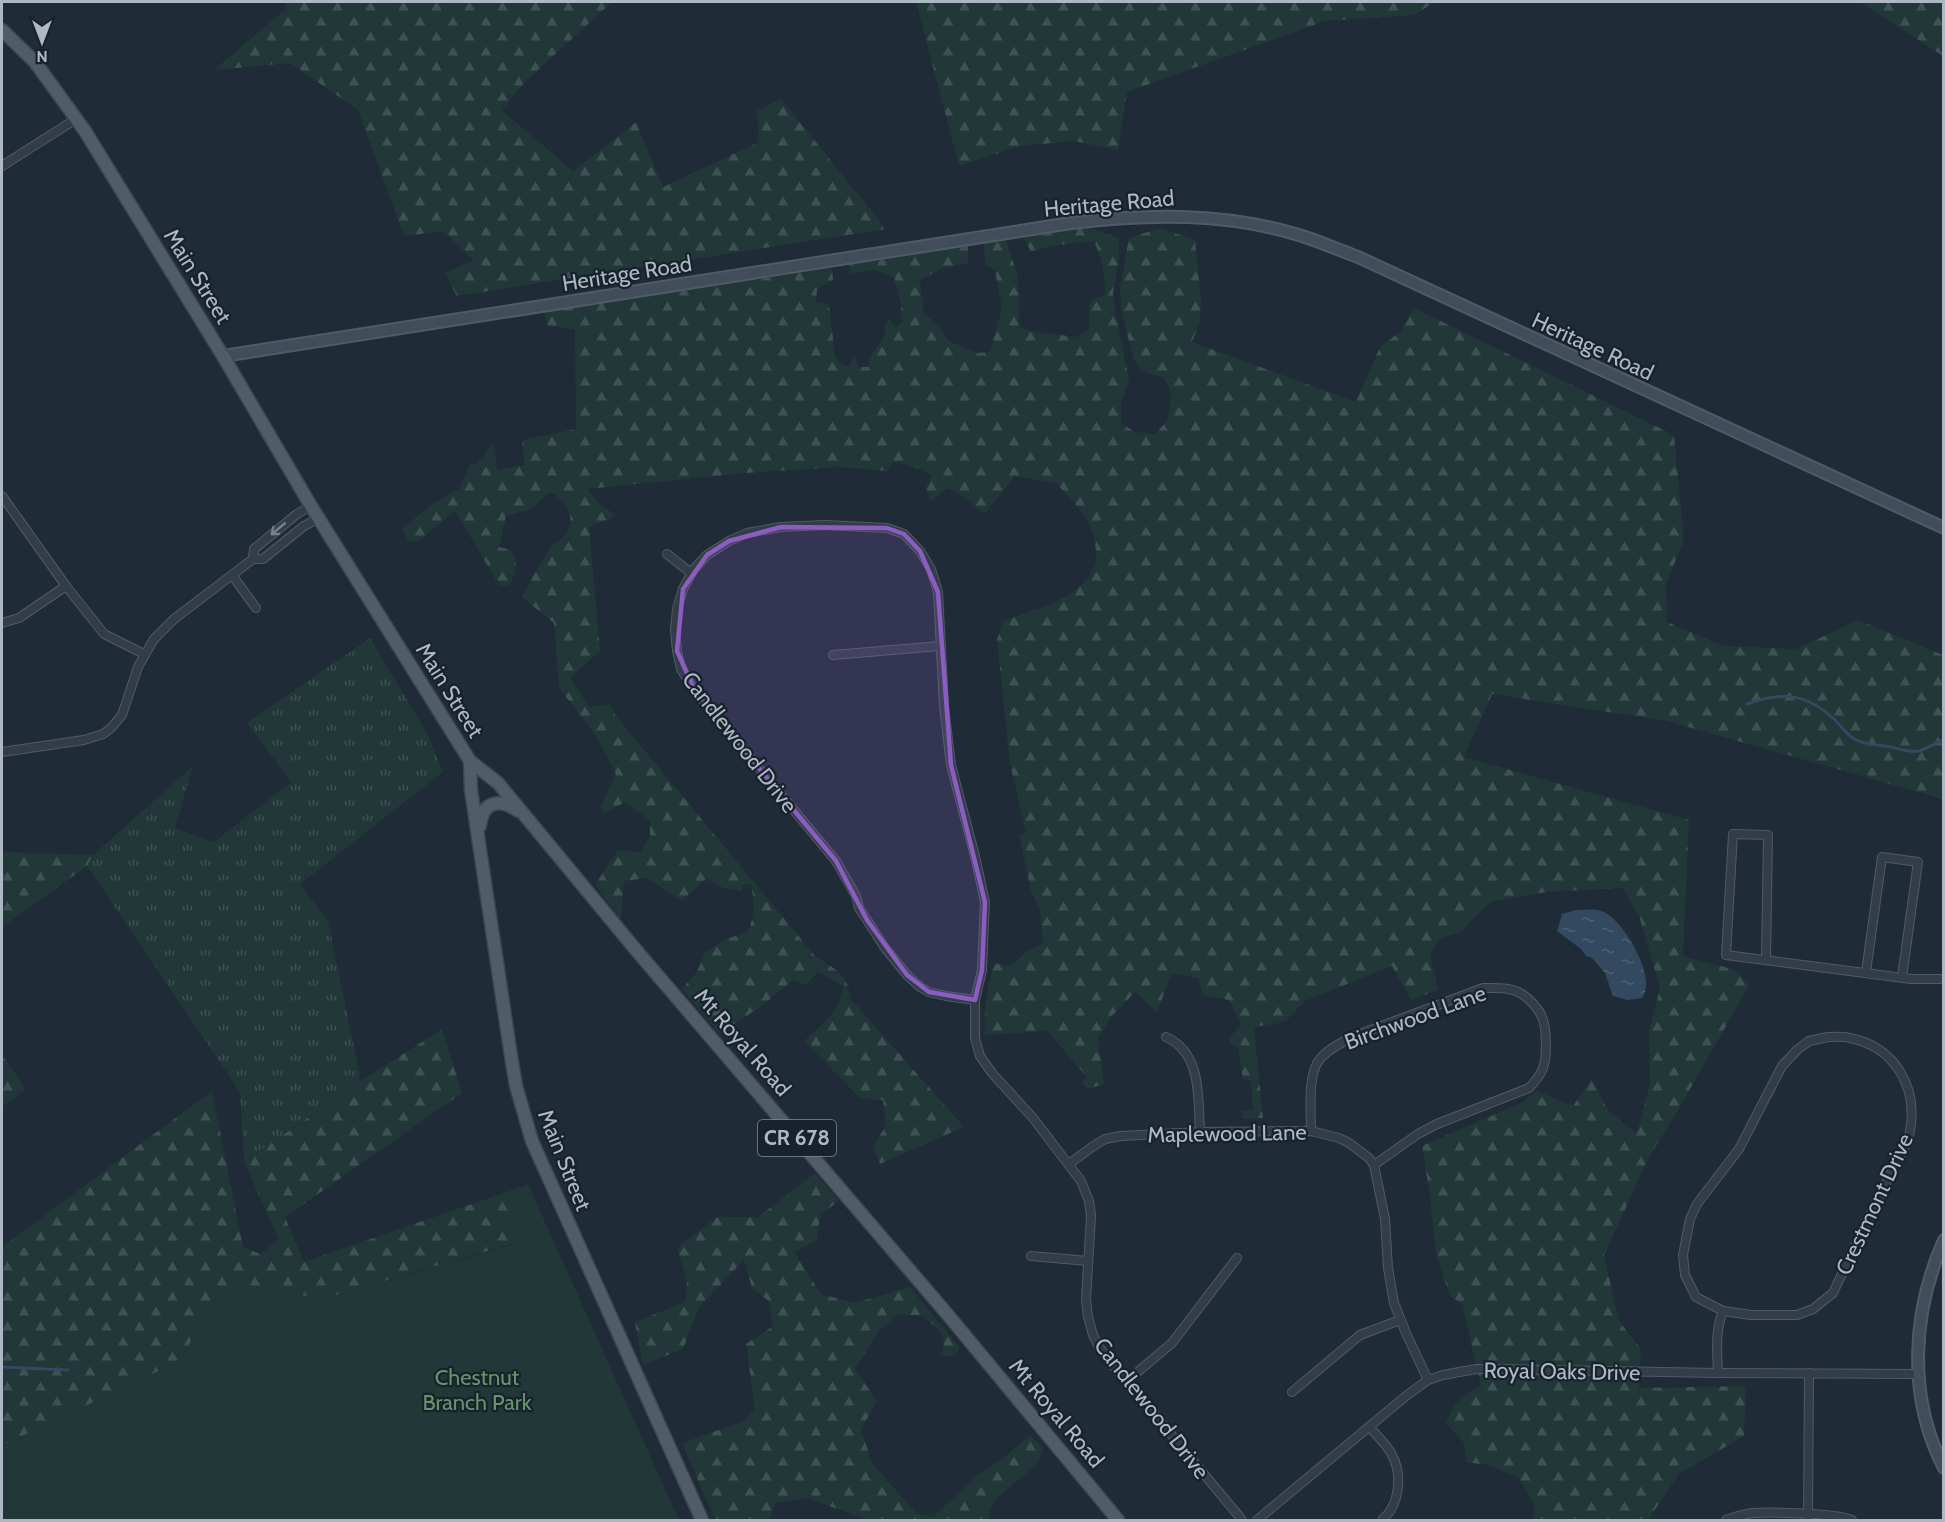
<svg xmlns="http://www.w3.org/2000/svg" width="1945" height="1522" viewBox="0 0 1945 1522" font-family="Cabin,sans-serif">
<defs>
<pattern id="grass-tufts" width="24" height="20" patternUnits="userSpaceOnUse" patternTransform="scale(1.5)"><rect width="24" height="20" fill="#213738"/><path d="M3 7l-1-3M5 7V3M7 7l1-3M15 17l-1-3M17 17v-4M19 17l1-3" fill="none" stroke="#3f5253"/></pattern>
<pattern id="forest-firs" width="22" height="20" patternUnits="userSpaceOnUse" patternTransform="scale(1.5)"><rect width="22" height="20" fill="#213738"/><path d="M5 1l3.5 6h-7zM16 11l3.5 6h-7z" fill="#3f5253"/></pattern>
<pattern id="water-ripples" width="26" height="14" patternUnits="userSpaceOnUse" patternTransform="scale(1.5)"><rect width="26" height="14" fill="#32495f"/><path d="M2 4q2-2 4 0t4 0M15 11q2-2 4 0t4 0" fill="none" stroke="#4d6174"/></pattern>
</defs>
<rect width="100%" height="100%" fill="#1f2b37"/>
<!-- grass -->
<polygon fill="url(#grass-tufts)" points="370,638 428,735 443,772 300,884 328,921 361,1081 244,1162 240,1092 87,866 93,855 193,766 175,828 214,842 291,782 247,723"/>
<!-- forest -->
<g fill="url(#forest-firs)">
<polygon points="284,2 612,2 524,83 502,110 573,171 636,122 663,187 759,142 757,111 781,99 886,229 457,296 445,273 473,260 444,231 404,236 358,110 290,63 214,70 287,8"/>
<polygon points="916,2 1435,2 1414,15 1325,21 1127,92 1118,150 1074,141 1020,146 959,166"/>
<polygon points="1860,2 1943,2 1943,56"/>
<path d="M1086 227 1119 238V259L1113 292 1116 316 1129 380 1121 404V423L1135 432 1155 434 1168 420 1171 395 1164 378 1142 371 1134 360 1127 334 1122 313 1120 290 1129 238 1160 228 1195 240 1201 297 1200 322 1192 342 1356 402 1380 347 1400 332 1414 308 1674 435 1684 540 1666 584 1667 622 1724 646 1796 649 1858 620 1943 655V799L1667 721 1492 694 1464 757 1689 820 1683 956 1732 969 1750 984 1677 1112 1650 1155 1604 1255 1619 1321 1641 1349 1639 1388 1746 1386 1744 1436 1679 1474 1648 1520H1534V1505L1519 1478 1488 1465 1466 1462 1464 1443 1446 1423C1453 1404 1462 1393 1481 1386L1462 1304 1450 1296 1436 1254 1430 1197 1422 1146 1523 1102 1537 1091 1573 1106 1592 1078 1608 1111 1637 1133 1650 1084 1649 1031 1660 988 1639 916 1622 888 1546 892 1491 902 1468 924 1464 931 1441 938 1430 953 1438 990 1411 1000 1392 966 1305 1001 1285 1022 1254 1027 1263 1118 1242 1119V1111L1253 1110 1251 1081 1243 1080 1238 1048 1230 1043 1229 1038 1241 1025 1229 1000 1203 995 1198 978 1171 974 1157 1013 1135 992 1111 1017 1098 1038 1104 1084 1087 1089 1082 1083 1087 1077 1047 1031 985 1035C983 1010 988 987 994 963L1011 966 1026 952 1043 943 1040 910 1031 891 1019 835 1026 832 1010 764 997 639 1003 621C1036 609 1100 594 1096 550 1095 540 1092 527 1086 519 1078 506 1066 494 1056 483L1015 476 984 514 958 493 947 488 931 501 926 488 932 475 908 465 893 462 887 471 840 467 746 473 587 489 600 504 617 516 589 527 600 651 570 678 589 707 609 704 616 716 816 957C834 968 849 975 850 998L964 1127 880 1164 873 1146 886 1126 883 1100 861 1099 804 1041C821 1025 841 1011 843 986L818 972 806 985 793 980 763 1005 720 1034 682 989 697 972 705 952 727 939 747 932C756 915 754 902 751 884H743L742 891 724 888 706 879 681 901 647 878 624 881 621 920 595 885 618 850 640 852 650 836V821L625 802 605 813 600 807 616 774 596 736 559 688 554 623 522 597C531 581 540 562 551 547 555 542 562 540 566 534 577 517 566 500 550 492L531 509 506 516 499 547 511 550C519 561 516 574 509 586L499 585 455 511 417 542 408 540 402 529 432 504 459 489 470 464H476L494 443 497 470 524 465 522 440 576 429 575 330 547 325 545 312 832 268 833 280 817 289 816 303 829 304 835 357 841 364 848 366 855 357 859 367H868L871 355 883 339 888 318 896 327 902 323 901 304 894 277 873 270 851 274 849 265 968 246V263L943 268 920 280 924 314 939 325 949 341 977 353 990 352 1002 308 995 271 985 264 984 244 1006 240 1018 277 1019 326 1030 331 1076 337 1089 329V302L1105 294C1105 274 1102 259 1094 241L1050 246 1031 252 1024 238Z"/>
<polygon points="2,852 93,855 87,866 2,927"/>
<polygon points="442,1029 462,1093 285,1217 304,1262 515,1189 515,1243 323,1299 248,1286 204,1314 182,1360 2,1446 2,1247 212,1091 243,1247 260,1254 279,1239 244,1162 361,1081"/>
<polygon points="2,1055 26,1089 2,1107"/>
<path d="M815 1173 839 1201 820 1215 817 1240 794 1252 821 1294 855 1303 910 1287 960 1348 953 1356H940C951 1334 936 1328 921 1315H897L878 1332 855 1369 877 1401 861 1429 872 1463 917 1514 933 1517 976 1476 1001 1460 1030 1435 1043 1448 1039 1462 996 1499 989 1513V1520H868L807 1498 775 1503 770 1520H715L682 1443 744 1421 755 1408 746 1344 773 1326 769 1301 752 1288 744 1260 699 1307 683 1349 643 1365 635 1322 685 1302 687 1281 677 1248 717 1217H758Z"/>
</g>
<!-- park -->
<polygon fill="#213738" points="528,1184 679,1520 2,1520 2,1446 182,1360 204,1314 248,1286 323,1299 514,1244 515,1189"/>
<!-- water -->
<path fill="url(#water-ripples)" d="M1576 910C1584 910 1596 908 1604 912 1624 921 1658 979 1642 998L1628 1000 1613 996 1605 973 1592 958 1586 956 1581 949 1557 931 1562 914Z"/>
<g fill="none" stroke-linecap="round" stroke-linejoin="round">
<!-- stream -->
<g stroke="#32495f" stroke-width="3">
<path d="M1747 704C1783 691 1807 693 1836 721 1843 728 1847 735 1856 740 1866 745 1880 745 1891 747 1900 749 1910 753 1919 751 1927 749 1935 742 1944 740"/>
<polyline points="2,876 3,875"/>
<polyline points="2,1367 68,1370"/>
</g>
<defs>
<g id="street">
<polyline points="2,166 76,119"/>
<polyline points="2,496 66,586 104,634 144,654"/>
<polyline points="667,554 691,573"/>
<polyline points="253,559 254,549 297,514 311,506"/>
<polyline points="232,575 256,608"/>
<polyline points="2,623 19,618 66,586"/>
<polyline points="833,655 940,646"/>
<polyline points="2,752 84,740 103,734 111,728 122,715 138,667 154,639 174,619 253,559 263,559 304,526 319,518"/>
<polyline points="1766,960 1768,835 1733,834 1726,955 1911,979 1944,979"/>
<polyline points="1866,972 1882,857 1918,862 1902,977"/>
<polyline points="975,1000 946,996 929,992 920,987 907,975 885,948 867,920 859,908 856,896 836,861 695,691 681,669 677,651 675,630 677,609 683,589 694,569 707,555 729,541 747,533 781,527 825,525 887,528 904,534 920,551 931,569 938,592 944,706 951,765 975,856 985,902 982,970 975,1000 975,1038 980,1056 992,1073 1033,1118 1081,1181 1089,1201 1091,1216 1086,1299 1088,1317 1093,1335 1099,1347 1117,1371 1127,1381 1242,1520"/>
<path d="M1166 1037C1202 1053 1198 1097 1200 1132"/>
<path d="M1828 1037C1835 1037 1843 1036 1850 1038 1895 1047 1918 1087 1910 1131 1908 1145 1895 1164 1889 1177 1870 1215 1851 1254 1833 1293L1813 1309 1797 1315H1751L1723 1311 1696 1297 1685 1275 1683 1255 1690 1219 1697 1204 1739 1149 1782 1066 1797 1050 1809 1041Z"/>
<path d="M1311 1131C1311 1112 1307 1074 1320 1059 1328 1049 1341 1043 1352 1037L1483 988C1495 988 1509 987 1520 993 1528 997 1539 1009 1542 1017 1547 1028 1547 1058 1543 1068 1540 1076 1535 1082 1529 1088L1437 1124 1418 1134 1374 1165"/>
<polyline points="1069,1164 1092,1147 1105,1139 1121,1136 1200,1132 1311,1131 1339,1138 1349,1143 1369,1158 1374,1165 1385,1219 1388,1268 1394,1303 1406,1333 1428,1380"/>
<polyline points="1031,1256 1088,1261"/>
<path d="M1718 1373C1717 1352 1715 1331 1723 1311"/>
<polyline points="1127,1381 1172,1343 1237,1258"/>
<polyline points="1292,1392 1360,1335 1400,1320"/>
<path d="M1369 1427C1377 1435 1385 1443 1391 1453 1403 1474 1400 1505 1382 1520"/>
<polyline points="1257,1520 1406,1396 1428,1380 1443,1375 1476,1369 1492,1369 1718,1373 1918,1374"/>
<path d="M1726 1520C1735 1517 1743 1514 1753 1513 1771 1512 1838 1513 1852 1520"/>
<polyline points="1808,1520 1809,1373"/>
</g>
<g id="secondary">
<path d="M223 356 1071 223C1149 214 1226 212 1302 236 1321 242 1339 250 1358 257L1944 528"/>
<path d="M1944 1240C1912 1312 1907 1397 1944 1468"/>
</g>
<g id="primary">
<polyline points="2,30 35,62 85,131 223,356 311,506 470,761 471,790 511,1056 516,1086 532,1141 702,1520"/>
<polyline points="470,761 498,783 636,950 948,1315 1118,1520"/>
<path d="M480 826C482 801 500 798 518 811"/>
</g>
</defs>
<!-- street casing -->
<use href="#street" stroke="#505b65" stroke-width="10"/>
<!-- secondary casing -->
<use href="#secondary" stroke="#505b65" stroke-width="14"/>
<!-- primary casing -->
<use href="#primary" stroke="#3c4651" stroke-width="15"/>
<!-- street -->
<use href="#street" stroke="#333d47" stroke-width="8"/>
<!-- secondary -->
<use href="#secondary" stroke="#414d5a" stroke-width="10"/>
<!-- primary -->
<use href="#primary" stroke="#505c68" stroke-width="12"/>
</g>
<!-- one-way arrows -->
<defs><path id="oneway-shaft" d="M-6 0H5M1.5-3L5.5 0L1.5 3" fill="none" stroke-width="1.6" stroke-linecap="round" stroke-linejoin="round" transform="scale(1.5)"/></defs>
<use stroke="#76818c" href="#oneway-shaft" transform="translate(278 529) rotate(140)"/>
<!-- marked area -->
<path fill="#8c5dc1" fill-opacity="0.2" stroke="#8c5dc1" stroke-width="4.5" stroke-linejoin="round" d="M781 527 887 528 904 534 920 551 938 592 951 765 985 902 982 970 975 1000 929 992 907 975 867 920 836 861 695 691 677 651 683 589 707 555 729 541Z"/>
<g text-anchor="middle" stroke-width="4.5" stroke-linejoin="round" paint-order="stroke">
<!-- shield labels -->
<rect fill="#18222c" stroke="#808b96" stroke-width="1.5" x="758" y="1120" width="78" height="36" rx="4.5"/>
<g font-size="21" font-weight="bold" fill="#adb8c4">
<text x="797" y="1145">CR 678</text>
</g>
<!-- street labels -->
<g font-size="22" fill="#adb8c4" stroke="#18222c">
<text transform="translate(1109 203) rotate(-5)" y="8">Heritage Road</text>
<text transform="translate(627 273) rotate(-9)" y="8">Heritage Road</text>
<text transform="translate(198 276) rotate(58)" y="8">Main Street</text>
<text transform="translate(1593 346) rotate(25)" y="8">Heritage Road</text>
<text transform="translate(450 690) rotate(58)" y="8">Main Street</text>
<text transform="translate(740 742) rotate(52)" y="8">Candlewood Drive</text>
<text transform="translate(1415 1017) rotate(-20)" y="8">Birchwood Lane</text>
<text transform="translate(743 1042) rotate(49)" y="8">Mt Royal Road</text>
<text transform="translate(1227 1133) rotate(-1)" y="8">Maplewood Lane</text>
<text transform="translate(565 1160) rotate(68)" y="8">Main Street</text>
<text transform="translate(1874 1204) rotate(-65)" y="8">Crestmont Drive</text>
<text transform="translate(1562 1371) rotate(1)" y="8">Royal Oaks Drive</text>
<text transform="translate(1152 1408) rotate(52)" y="8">Candlewood Drive</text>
<text transform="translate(1057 1413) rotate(50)" y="8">Mt Royal Road</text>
</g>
<!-- park labels -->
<g font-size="22" fill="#64956b" stroke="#18222c">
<text x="477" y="1385">Chestnut<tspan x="477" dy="25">Branch Park</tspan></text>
</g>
</g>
<!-- border -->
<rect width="1945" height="1522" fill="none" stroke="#adb8c4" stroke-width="6"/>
<!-- north arrow -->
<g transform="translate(42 42) rotate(180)" stroke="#18222c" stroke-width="4.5" paint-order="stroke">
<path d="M0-4.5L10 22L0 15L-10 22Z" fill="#adb8c4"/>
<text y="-9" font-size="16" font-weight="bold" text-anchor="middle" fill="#adb8c4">N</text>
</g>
</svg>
